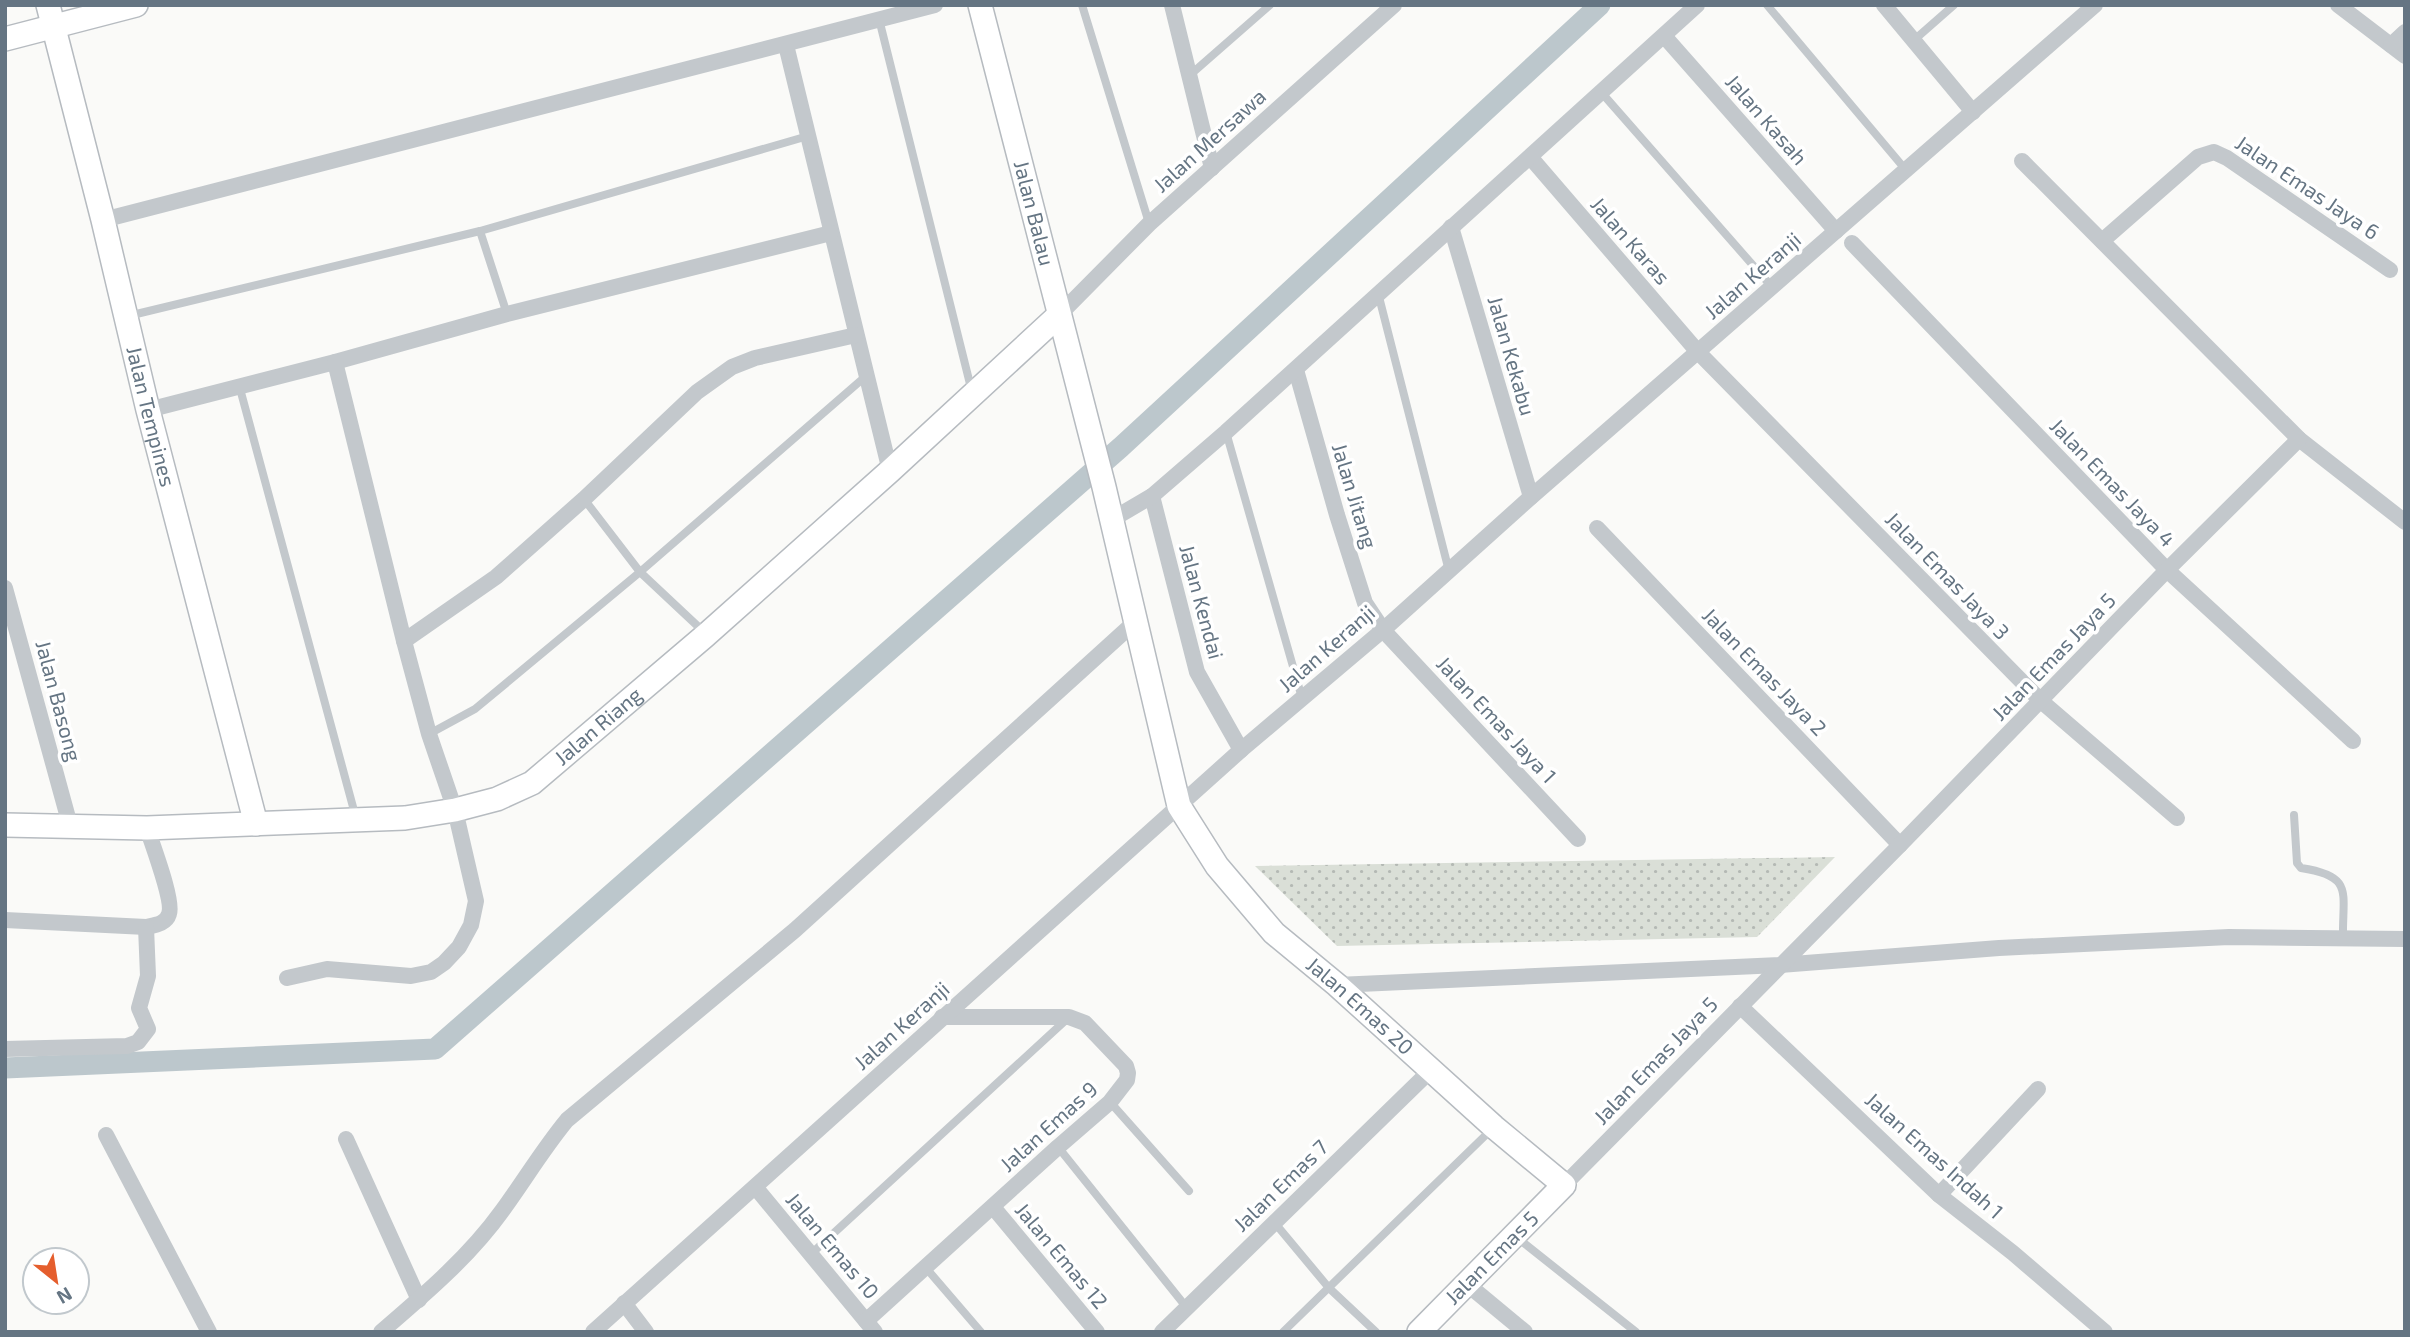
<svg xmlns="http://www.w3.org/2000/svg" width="2410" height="1337" viewBox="0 0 2410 1337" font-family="'Exo 2',sans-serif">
<defs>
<pattern id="green-dots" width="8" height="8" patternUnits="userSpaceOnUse" patternTransform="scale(1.75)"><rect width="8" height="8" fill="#dadfd7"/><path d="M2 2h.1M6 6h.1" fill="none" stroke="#b4b9b4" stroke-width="1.8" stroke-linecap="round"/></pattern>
</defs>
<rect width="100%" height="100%" fill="#fafaf8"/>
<!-- green -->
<polygon fill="url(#green-dots)" points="1835,857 1757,937 1337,946 1255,866"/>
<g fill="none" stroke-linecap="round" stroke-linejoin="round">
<!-- canal -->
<polyline stroke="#bcc7cc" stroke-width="21" points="5,1068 435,1049 1121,447 1600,5"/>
<defs>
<g id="secondary">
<path id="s1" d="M48 5 103 220 148 410 256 824"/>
<path id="s2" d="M980 5 1104 487 1179 806 1217 866 1274 933 1337 985 1494 1127 1564 1185 1419 1332"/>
<polyline points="5,39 136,5"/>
<path id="s3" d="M5 825 147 828 405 818 455 810 497 799 532 783 706 635 890 471 1059 315"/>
</g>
</defs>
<!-- secondary casing -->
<use href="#secondary" stroke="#b6bbc0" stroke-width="26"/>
<!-- lane -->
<g stroke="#c3c8cc" stroke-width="8">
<polyline points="1082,5 1149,223"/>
<polyline points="1767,5 1905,169"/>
<polyline points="879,19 972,392"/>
<polyline points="1913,41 1954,5"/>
<polyline points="1190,75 1270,5"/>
<polyline points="1601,92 1772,287"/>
<polyline points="480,231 507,314"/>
<polyline points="1378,293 1449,571"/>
<polyline points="128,316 480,231 808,136"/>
<polyline points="239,385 356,818"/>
<polyline points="1226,432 1302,698"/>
<polyline points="584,499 640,572 704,632"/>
<polyline points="429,734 475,709 640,572 866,376"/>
<path d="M2294 815 2297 863 2301 868C2355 876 2342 893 2343 938"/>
<polyline points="1110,1102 1189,1191"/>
<polyline points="1058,1147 1187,1308"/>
<polyline points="1274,1222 1329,1288 1376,1332"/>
<polyline points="1515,1236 1636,1332"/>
<polyline points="811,1254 1067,1019"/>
<polyline points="926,1268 981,1332"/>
<polyline points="1283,1332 1492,1129"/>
</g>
<!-- street -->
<g stroke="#c3c8cc" stroke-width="16">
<polyline points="1172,5 1212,168"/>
<polyline points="1884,5 1973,112"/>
<polyline points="2338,5 2405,56"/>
<polyline points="1665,37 1836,231"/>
<polyline points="786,45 890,471"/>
<polyline points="2391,45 2405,32"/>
<polyline points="1531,158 1698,352 2041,701 2177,818"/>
<polyline points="103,220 935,5"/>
<polyline points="1451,227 1531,497"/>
<polyline points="2102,241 2198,157 2214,152 2227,158 2390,270"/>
<polyline points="1852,243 2167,570 2353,741"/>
<polyline points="1059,315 1149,224 1394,5"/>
<polyline points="1296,370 1337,515 1365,603 1383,630 1578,839"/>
<polyline points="148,410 335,362 507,314 831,233"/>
<polyline points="2299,439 2405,522"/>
<polyline points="1152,496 1197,672 1241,750"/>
<polyline points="1111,520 1152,496 1226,432 1697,5"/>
<polyline points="1597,528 1900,845"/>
<polyline points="5,588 70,825"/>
<polyline points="404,641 496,577 584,499 697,392 732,367 755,358 856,335"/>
<path d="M5 920 146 927C155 925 166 924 169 914 174 901 152 844 147 828"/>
<polyline points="287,978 327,969 411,976 431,972 444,963 459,947 471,925 476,901 455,810 429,734 404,641 335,362"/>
<polyline points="1337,985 1780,965 1999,948 2229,937 2405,939"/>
<polyline points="1740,1006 1939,1195 2013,1253 2105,1332"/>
<polyline points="5,1049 127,1046 138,1042 148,1029 139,1008 148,976 146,927"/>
<polyline points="106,1135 209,1332"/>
<polyline points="346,1139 419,1300"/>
<polyline points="1564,1185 1900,845 2167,570 2299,439 2022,161"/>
<polyline points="756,1188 875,1332"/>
<polyline points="1939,1195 2038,1089"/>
<polyline points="993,1207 1097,1332"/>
<polyline points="1467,1284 1525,1332"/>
<polyline points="624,1303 646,1332"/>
<polyline points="866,1321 1058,1147 1110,1102 1127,1080 1128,1073 1126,1066 1085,1023 1069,1017 942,1017"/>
<path d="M381 1332C424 1295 469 1257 502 1211 524 1181 543 1149 567 1120L795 930 1136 621"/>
<polyline points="593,1332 1241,750 1383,630 1531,497 2095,5"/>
<polyline points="1162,1332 1430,1071"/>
</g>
<!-- secondary -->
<use href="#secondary" stroke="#fff" stroke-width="23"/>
</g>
<g text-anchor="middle" stroke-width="7" stroke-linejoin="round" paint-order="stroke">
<!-- street labels -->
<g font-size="21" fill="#657583" stroke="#fff">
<text transform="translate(1766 120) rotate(49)" y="7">Jalan Kasah</text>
<text transform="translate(1210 141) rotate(-42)" y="7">Jalan Mersawa</text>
<text transform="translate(2307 188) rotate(34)" y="7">Jalan Emas Jaya 6</text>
<text dy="7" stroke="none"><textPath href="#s2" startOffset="215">Jalan Balau</textPath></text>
<text transform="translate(1630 241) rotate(49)" y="7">Jalan Karas</text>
<text transform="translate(1753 276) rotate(-41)" y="7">Jalan Keranji</text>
<text transform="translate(1511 356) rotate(74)" y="7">Jalan Kekabu</text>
<text dy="7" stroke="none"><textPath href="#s1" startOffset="424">Jalan Tempines</textPath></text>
<text transform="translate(2112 483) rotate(46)" y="7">Jalan Emas Jaya 4</text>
<text transform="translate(1354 496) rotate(73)" y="7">Jalan Jitang</text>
<text transform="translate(1947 576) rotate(46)" y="7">Jalan Emas Jaya 3</text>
<text transform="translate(1201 602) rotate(75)" y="7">Jalan Kendai</text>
<text transform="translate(1327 649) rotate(-41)" y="7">Jalan Keranji</text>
<text transform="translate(2054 657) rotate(-46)" y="7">Jalan Emas Jaya 5</text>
<text transform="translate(1764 672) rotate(46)" y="7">Jalan Emas Jaya 2</text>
<text transform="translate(58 701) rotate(75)" y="7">Jalan Basong</text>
<text transform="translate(1496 720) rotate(47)" y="7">Jalan Emas Jaya 1</text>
<text dy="7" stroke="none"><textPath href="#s3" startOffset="620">Jalan Riang</textPath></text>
<text dy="7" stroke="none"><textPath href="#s2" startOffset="1097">Jalan Emas 20</textPath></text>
<text transform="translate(902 1026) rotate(-42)" y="7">Jalan Keranji</text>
<text transform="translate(1656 1061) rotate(-46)" y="7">Jalan Emas Jaya 5</text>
<text transform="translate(1049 1127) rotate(-42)" y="7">Jalan Emas 9</text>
<text transform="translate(1934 1156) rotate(42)" y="7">Jalan Emas Indah 1</text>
<text transform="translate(1281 1186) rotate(-44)" y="7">Jalan Emas 7</text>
<text transform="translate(832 1246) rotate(50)" y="7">Jalan Emas 10</text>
<text transform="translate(1061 1256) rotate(50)" y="7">Jalan Emas 12</text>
<text transform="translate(1492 1258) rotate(-45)" y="7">Jalan Emas 5</text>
</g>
</g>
<!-- border -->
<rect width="2410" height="1337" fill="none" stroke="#657583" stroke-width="14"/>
<!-- north arrow -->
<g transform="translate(56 1281) rotate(150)"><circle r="33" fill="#ffffff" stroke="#c1c8cd" stroke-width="2"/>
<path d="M0-5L12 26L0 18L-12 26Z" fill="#e55e2d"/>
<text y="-10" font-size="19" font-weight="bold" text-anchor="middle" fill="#657583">N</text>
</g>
</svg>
